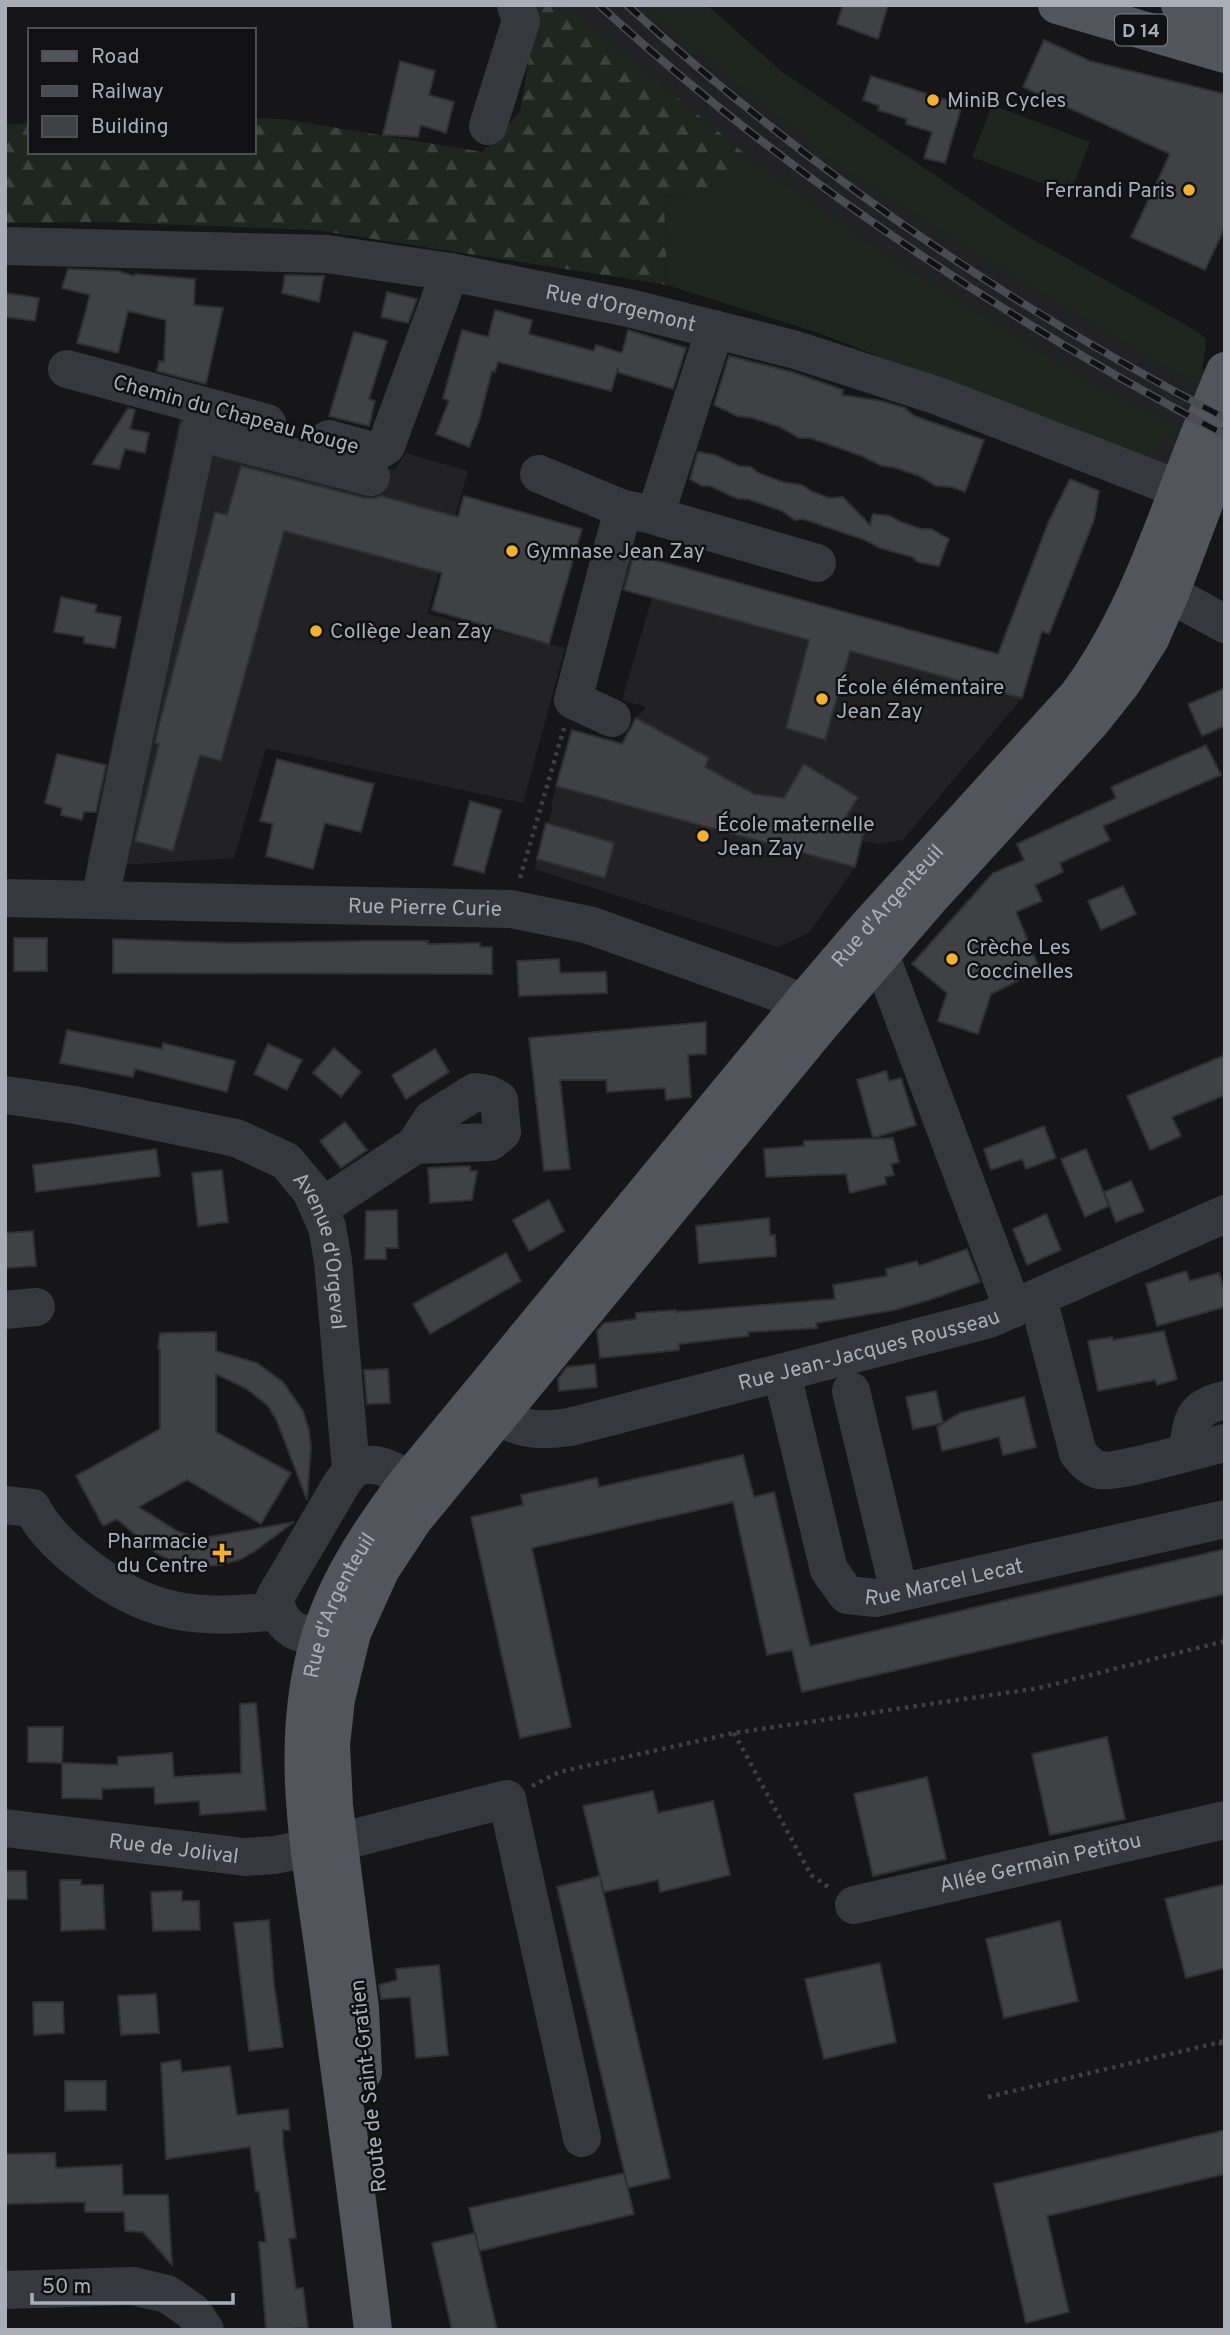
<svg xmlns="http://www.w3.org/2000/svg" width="1230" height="2335" viewBox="0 0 1230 2335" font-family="Overpass,sans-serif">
<defs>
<pattern id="forest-firs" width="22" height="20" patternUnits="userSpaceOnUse" patternTransform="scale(1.75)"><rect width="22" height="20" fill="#1e261f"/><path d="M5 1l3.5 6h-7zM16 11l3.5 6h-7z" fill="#3c433d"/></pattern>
</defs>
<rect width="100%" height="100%" fill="#161618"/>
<!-- built -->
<g fill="#222225">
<polygon points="570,5 707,5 782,72 1016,230 1196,331 1187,361 1225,380 1225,496 1139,459 846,238 581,17"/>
<polygon points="180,415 394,470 406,453 468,471 427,614 565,648 523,803 266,748 234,858 121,865 87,863"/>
<polygon points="626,552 1032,664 1022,698 903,840 879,844 862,841 855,867 809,933 778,947 534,869 546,824 548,824 553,806 551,805 572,730 611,741 618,752 636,718 646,707 622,700 652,598 616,588"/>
</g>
<!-- grass -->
<g fill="#1e261f">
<polygon points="641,5 707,5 782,72 1016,230 1196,331 1207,339 1199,387 1037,291 834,164"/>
<polygon points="992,105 1090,142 1070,194 972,157"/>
<polygon points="749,157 887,255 1097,386 1183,429 1139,459 819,333 667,285 664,196 721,189"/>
</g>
<!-- forest -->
<polygon fill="url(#forest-firs)" points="538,5 570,5 581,17 749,157 721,189 664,196 667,285 316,230 106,222 5,223 5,125 30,123 30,152 254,152 254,118 283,119 483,152 520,112"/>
<!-- building -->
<g fill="#404145" stroke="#303034" stroke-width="2">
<polygon points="843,5 888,5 878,39 837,24"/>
<polygon points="1044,40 1090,61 1225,94 1225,227 1205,270 1131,237 1170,154 1023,87"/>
<polygon points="400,61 435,71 429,95 454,102 446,133 421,125 418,137 383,135"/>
<polygon points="871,76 962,105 945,163 924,158 932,132 906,124 907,119 878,110 879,106 863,100"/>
<polygon points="68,269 118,271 134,276 135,274 195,279 194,305 223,308 206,384 157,371 159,361 164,362 166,320 128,311 118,353 77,343 90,295 62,288"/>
<polygon points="285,275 324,276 319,302 282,293"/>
<polygon points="387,292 417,299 408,323 381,317"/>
<polygon points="5,293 39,298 35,321 5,317"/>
<polygon points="495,310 532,320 529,334 594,351 596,345 622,353 628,330 686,348 673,389 617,372 618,368 611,391 498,362 495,372 492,371 479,421 469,447 436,434 449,401 443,398 462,330 488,337"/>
<polygon points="354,332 387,341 369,399 375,401 369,426 329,416"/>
<polygon points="729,356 792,372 843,390 842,395 881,401 905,408 914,416 984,440 965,492 952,487 936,486 919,476 893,467 882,466 862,456 810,438 799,438 780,427 753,418 737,416 714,405"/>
<polygon points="128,408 135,410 130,429 149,433 145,453 125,449 119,469 92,464"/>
<polygon points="698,452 715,455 739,466 751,467 758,473 783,482 802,485 811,491 829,498 843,497 870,525 873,514 890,516 901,522 921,529 931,529 949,539 939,566 918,562 912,557 880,548 865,540 803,519 795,520 782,511 748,499 738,499 710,486 702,486 690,479"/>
<polygon points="241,466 365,498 376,498 381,496 458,517 464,496 582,529 549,644 432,610 442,573 284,531 221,761 200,755 173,851 135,841 159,744 155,743 159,725 215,512 227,515"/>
<polygon points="1070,479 1099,491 1094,520 1049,634 1042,631 1022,698 850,651 825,740 786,728 809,640 624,590 634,554 998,654 1049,521"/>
<polygon points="61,597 97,605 95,612 121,617 115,648 84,643 84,637 54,632"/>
<polygon points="1225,688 1225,726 1202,736 1188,704"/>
<polygon points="636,718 709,758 705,767 754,794 784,798 804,764 858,797 841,825 864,831 855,867 556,786 572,730 622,744"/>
<polygon points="1206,745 1221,775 1103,826 1110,840 1060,863 1063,872 1035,885 1042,901 1016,912 1040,970 991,994 978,1034 938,1021 947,993 912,964 993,873 1024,860 1017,844 1116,798 1111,787"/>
<polygon points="57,754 106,765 96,812 84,812 82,820 61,815 62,808 45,803"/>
<polygon points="277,759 374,784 361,832 325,823 313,869 266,856 273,824 260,821"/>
<polygon points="470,801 501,810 484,873 453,865"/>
<polygon points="546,823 614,843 605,878 537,859"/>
<polygon points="1123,886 1136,914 1101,930 1088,901"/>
<rect x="14" y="938" width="33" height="33"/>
<polygon points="113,939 233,943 357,941 428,941 428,944 480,943 480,947 492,947 492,974 113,973"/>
<polygon points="559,959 560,973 606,972 607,993 519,996 517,961"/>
<polygon points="706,1022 706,1054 688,1055 691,1097 666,1100 665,1088 607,1092 606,1080 560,1080 570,1169 544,1171 529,1038"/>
<polygon points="67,1030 162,1049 163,1043 235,1061 227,1092 135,1069 133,1077 60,1063"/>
<polygon points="268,1044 302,1060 287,1090 254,1074"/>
<polygon points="334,1048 361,1072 341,1097 313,1073"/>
<polygon points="435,1049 449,1072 406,1099 392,1075"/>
<polygon points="1225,1055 1225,1095 1172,1117 1181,1136 1150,1150 1127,1096"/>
<polygon points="886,1071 889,1081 901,1078 916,1125 873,1138 857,1080"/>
<polygon points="345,1122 367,1150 341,1168 320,1141"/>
<polygon points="1044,1126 1056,1158 1026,1169 1022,1159 991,1170 984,1149"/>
<polygon points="893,1138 899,1162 891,1164 894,1175 885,1177 886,1184 850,1193 846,1174 766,1177 764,1149 804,1146 804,1141"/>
<polygon points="156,1149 160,1176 36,1192 33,1165"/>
<polygon points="1086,1149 1109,1206 1085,1217 1061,1159"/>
<polygon points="470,1166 470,1171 477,1171 472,1200 430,1203 428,1168"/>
<polygon points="222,1170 228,1222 198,1226 192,1173"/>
<polygon points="1131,1181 1144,1211 1116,1222 1104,1192"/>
<polygon points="549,1200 564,1231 529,1251 513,1220"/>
<polygon points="397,1210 398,1248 386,1248 386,1259 365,1259 366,1211"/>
<polygon points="1046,1214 1061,1250 1027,1265 1013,1229"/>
<polygon points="769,1218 770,1235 775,1235 776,1256 699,1263 696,1226"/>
<polygon points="33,1231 36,1266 5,1268 5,1233"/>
<polygon points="967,1249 980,1282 932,1299 895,1310 816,1323 817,1328 748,1332 749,1336 679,1344 679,1350 600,1358 597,1331 604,1323 636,1319 636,1313 676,1310 676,1312 835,1299 833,1285 887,1276 886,1269 917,1261 919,1266"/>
<polygon points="506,1253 521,1281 430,1334 413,1304"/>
<polygon points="1186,1271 1190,1281 1219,1273 1225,1294 1225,1307 1157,1326 1146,1284"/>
<polygon points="1164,1331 1177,1379 1157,1385 1155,1380 1098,1391 1088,1341 1112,1337 1113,1340"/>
<polygon points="216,1332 216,1351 257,1363 283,1382 303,1411 309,1430 311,1447 307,1500 276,1419 268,1406 247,1389 216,1374 216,1432 291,1473 261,1524 187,1480 139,1507 177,1531 191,1536 209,1537 294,1522 255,1551 241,1559 222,1565 205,1566 170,1560 156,1553 117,1519 103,1526 76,1476 160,1429 160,1349 158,1348 160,1333"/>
<polygon points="595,1364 597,1387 559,1391 558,1379 567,1367"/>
<polygon points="388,1369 390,1403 367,1404 364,1370"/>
<polygon points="936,1391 943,1423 913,1429 906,1397"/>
<polygon points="1024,1397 1036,1447 1003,1455 999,1437 942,1451 937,1427 960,1413"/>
<polygon points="743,1455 754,1497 774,1492 810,1646 1225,1549 1225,1594 802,1692 792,1650 767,1655 733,1502 532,1548 571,1727 520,1738 471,1517 523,1505 521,1495 597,1478 599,1487"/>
<polygon points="256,1703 266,1810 200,1815 199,1801 155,1804 154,1787 102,1789 102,1799 62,1798 62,1763 118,1765 118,1757 172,1753 174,1777 241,1773 240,1704"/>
<polygon points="28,1727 63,1727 62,1763 28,1762"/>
<polygon points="1107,1737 1125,1819 1050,1835 1032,1754"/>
<polygon points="927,1777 946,1859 873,1876 854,1794"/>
<polygon points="653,1791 658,1813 713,1801 730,1875 660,1892 658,1880 604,1892 600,1878 670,2178 628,2188 557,1887 600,1876 583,1806"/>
<polygon points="5,1871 26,1871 27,1899 5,1899"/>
<polygon points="60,1880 81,1880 81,1885 103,1885 105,1929 61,1931"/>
<polygon points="1225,1884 1225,1968 1186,1978 1165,1899"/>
<polygon points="182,1891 182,1901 199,1901 200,1930 153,1931 151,1892"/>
<polygon points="269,1920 274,1984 283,2047 249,2051 234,1923"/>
<polygon points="1060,1921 1078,2001 1004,2018 986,1939"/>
<polygon points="880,1963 896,2042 824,2059 805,1979"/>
<polygon points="439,1965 448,2055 416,2058 410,1997 381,1999 379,1985 397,1980 396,1969"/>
<polygon points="156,1994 159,2033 121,2035 118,1996"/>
<polygon points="33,2002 63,2002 64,2033 34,2035"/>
<polygon points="180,2060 182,2072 230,2066 237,2115 288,2109 290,2130 283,2130 283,2143 296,2238 289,2239 296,2289 303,2288 308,2328 266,2330 259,2242 266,2242 259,2191 256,2192 250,2147 166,2159 161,2063"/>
<polygon points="65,2081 106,2081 106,2110 65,2111"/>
<polygon points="1225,2130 1225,2174 1047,2216 1069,2312 1026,2323 994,2184"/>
<polygon points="55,2153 56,2168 122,2165 123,2195 168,2195 172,2265 143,2232 125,2231 124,2212 85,2212 85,2202 5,2204 5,2154"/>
<polygon points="624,2173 634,2214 479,2251 469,2208"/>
<polygon points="475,2233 497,2330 452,2330 432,2243"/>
</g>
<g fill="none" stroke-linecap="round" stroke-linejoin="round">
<!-- path -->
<g stroke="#3d3f44" stroke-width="4.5" stroke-dasharray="3.5 5" stroke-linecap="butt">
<polyline points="520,878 564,728"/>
<polyline points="734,1733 811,1875 830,1888"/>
<polyline points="532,1786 559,1772 734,1733 1039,1688 1225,1641"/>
<polyline points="1220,2042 1225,2050"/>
<polyline points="988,2097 1225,2041"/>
</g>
<!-- minor -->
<g stroke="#37383d" stroke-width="38">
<polyline points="488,126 521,21 516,5"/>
<path id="s1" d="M5 246 327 254 450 272 629 308 796 350 938 396 1179 489 1192 490 1210 487"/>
<polyline points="715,329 655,516 817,563"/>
<polyline points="67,369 267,423"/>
<polyline points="329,439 376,452 386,446 450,272"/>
<polyline points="539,474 623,509 649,514"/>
<polyline points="1159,562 1170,594 1225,624"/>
<polyline points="612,718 573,700 623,509"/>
<path id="s2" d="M5 898 511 909 589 925 774 991 802 1003 823 1022"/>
<polyline points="100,899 198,432 371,477"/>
<polyline points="881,957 1013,1309"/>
<path id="s3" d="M5 1095 75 1105 236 1138 286 1161 311 1191 327 1227 333 1261 350 1458 355 1468"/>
<polyline points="320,1208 415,1145 490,1142 502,1132 499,1100 488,1094 475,1092 432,1119 415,1145"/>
<path d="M1038 1298 1078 1453C1084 1460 1089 1467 1099 1470 1117 1474 1201 1448 1225 1443"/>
<polyline points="5,1310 36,1307"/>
<path id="s4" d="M782 1374 829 1570 847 1595 876 1598 1225 1519"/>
<polyline points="851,1391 899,1592"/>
<path id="s5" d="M476 1399C509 1426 527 1434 570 1427L989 1319 1225 1214"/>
<path d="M1188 1451C1192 1420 1191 1408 1225 1400"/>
<path d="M5 1505 32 1508C44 1531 62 1548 83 1564 147 1615 196 1620 276 1611"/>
<path d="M351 1620C341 1625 330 1631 320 1633 294 1639 277 1621 275 1597L342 1483C346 1478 351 1469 357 1467 385 1457 412 1483 431 1499"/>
<path id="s6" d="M5 1828 245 1857 275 1855 339 1842 507 1799 582 2138"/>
<path id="s7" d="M854 1905 1225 1820"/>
<polyline points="5,2290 133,2286 167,2294 193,2312 205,2330"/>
</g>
<!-- major -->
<g stroke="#53555c" stroke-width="38">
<polyline points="1057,5 1225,54"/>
<polyline points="1180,5 1225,18"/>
<polyline points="363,2072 360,2008 334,1806 331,1745 336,1699 352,1633 381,1569 414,1519 823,1022 929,899 1091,722 1122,683 1150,639 1170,594 1225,448"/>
<path id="s8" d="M373 2330C359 2209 342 2088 326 1967 312 1861 289 1758 316 1652 332 1587 369 1533 408 1481L802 1003 869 925 1078 695C1124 632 1151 562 1178 490 1193 450 1209 410 1225 371"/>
</g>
<defs>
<g id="rail">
<path d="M599 5C787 176 1000 317 1225 435"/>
<path d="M627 5C806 168 1010 307 1225 418"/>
</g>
</defs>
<!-- rail casing -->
<use href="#rail" stroke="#4a4c52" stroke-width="8"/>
<!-- rail -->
<use href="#rail" stroke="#111113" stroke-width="5" stroke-dasharray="16" stroke-linecap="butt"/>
</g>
<!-- markers -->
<g fill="#f2b134" stroke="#111113" stroke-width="2.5">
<circle cx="933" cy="100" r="7"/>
<circle cx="1189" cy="190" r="7"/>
<circle cx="512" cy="551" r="7"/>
<circle cx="316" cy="631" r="7"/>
<circle cx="822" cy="699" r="7"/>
<circle cx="703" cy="836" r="7"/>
<circle cx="952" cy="959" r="7"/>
<path d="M218.5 1542.5h7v7h7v7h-7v7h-7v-7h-7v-7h7z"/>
</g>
<g text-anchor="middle" stroke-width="5" stroke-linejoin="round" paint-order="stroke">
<!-- shield labels -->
<rect fill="#111113" stroke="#7b7e86" stroke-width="2" x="1115" y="14.5" width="52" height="31" rx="5"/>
<g font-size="19" font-weight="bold" fill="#a8adb8">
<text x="1141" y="37">D 14</text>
</g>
<!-- poi labels -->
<g font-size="21" fill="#a8adb8" stroke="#111113" text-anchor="start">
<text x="947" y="107">MiniB Cycles</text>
<text x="1175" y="197" text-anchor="end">Ferrandi Paris</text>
<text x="526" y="558">Gymnase Jean Zay</text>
<text x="330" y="638">Collège Jean Zay</text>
<text x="836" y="694">École élémentaire<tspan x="836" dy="24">Jean Zay</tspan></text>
<text x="717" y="831">École maternelle<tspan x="717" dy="24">Jean Zay</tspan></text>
<text x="966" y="954">Crèche Les<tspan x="966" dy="24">Coccinelles</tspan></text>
<text x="208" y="1548" text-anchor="end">Pharmacie<tspan x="208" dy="24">du Centre</tspan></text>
</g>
<!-- street labels -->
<g font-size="21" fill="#a8adb8" stroke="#111113">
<text dy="7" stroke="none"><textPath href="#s1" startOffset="621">Rue d'Orgemont</textPath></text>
<text transform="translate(236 414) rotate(15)" y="7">Chemin du Chapeau Rouge</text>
<text dy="7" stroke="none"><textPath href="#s8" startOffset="1628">Rue d'Argenteuil</textPath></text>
<text dy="7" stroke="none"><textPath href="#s2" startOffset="420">Rue Pierre Curie</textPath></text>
<text dy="7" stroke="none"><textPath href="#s3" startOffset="390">Avenue d'Orgeval</textPath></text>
<text dy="7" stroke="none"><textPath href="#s5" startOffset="411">Rue Jean-Jacques Rousseau</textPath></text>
<text dy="7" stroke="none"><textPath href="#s4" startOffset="331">Rue Marcel Lecat</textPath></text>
<text dy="7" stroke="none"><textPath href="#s8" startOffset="735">Rue d'Argenteuil</textPath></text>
<text dy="7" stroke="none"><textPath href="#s6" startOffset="170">Rue de Jolival</textPath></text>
<text dy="7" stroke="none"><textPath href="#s7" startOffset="191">Allée Germain Petitou</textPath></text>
<text transform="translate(368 2086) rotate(-96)" y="7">Route de Saint-Gratien</text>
</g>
</g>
<!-- border -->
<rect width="1230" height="2335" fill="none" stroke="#a8adb8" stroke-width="14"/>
<!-- legend -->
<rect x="28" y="28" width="228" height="126" fill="#111113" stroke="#4d4f55" stroke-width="2"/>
<rect x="42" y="51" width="35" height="10" fill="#53555c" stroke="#4d4f55" stroke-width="2"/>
<text x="91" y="63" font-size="21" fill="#a8adb8">Road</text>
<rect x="42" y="86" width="35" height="10" fill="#4a4c52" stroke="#4d4f55" stroke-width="2"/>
<text x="91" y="98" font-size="21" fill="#a8adb8">Railway</text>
<rect x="42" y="116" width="35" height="21" fill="#404145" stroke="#4d4f55" stroke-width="2"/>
<text x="91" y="133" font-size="21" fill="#a8adb8">Building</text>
<!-- scale -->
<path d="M32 2293v10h201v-10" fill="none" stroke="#a8adb8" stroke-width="3.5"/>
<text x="42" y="2293" font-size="21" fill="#a8adb8" stroke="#111113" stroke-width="5" paint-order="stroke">50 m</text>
</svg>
